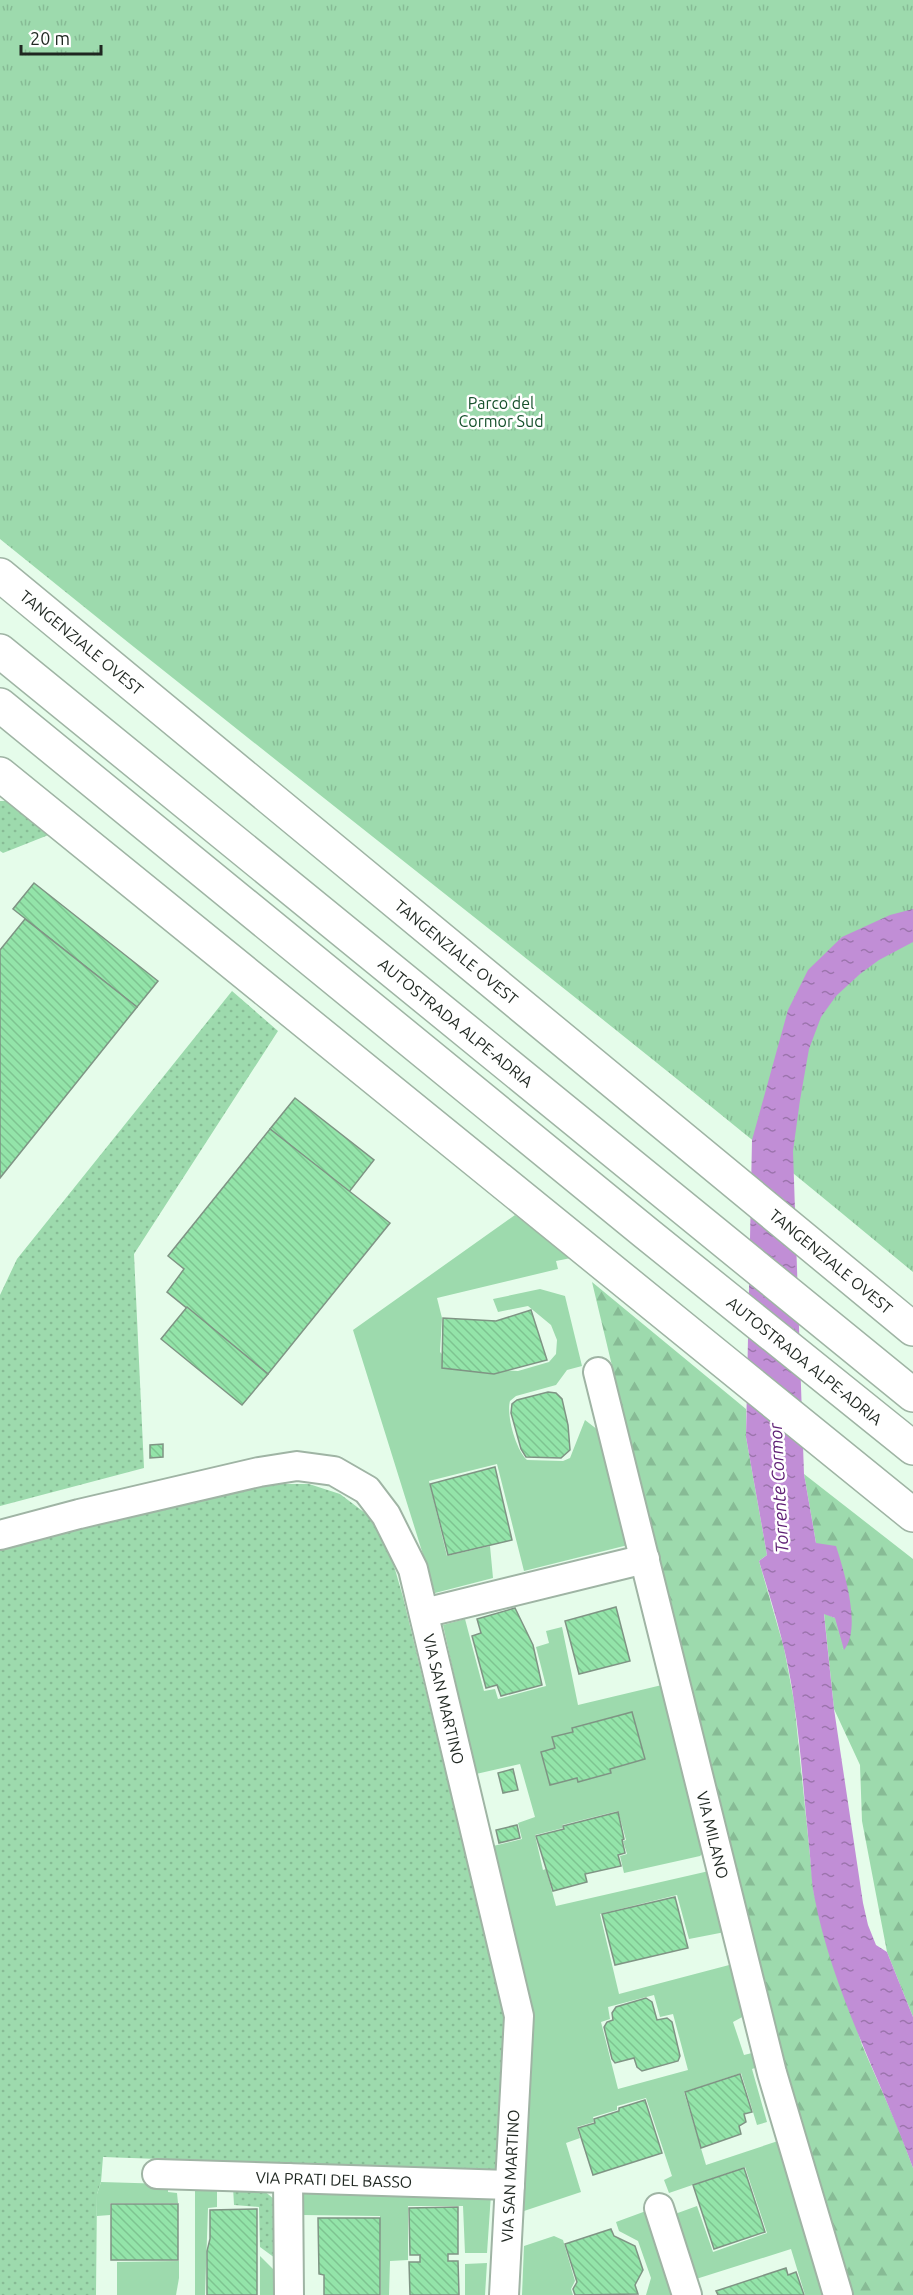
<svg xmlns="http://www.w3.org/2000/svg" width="913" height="2295" viewBox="0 0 913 2295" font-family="Ubuntu,sans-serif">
<defs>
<pattern id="grass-dots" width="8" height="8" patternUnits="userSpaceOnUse" patternTransform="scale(1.5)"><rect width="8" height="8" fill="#9ddaad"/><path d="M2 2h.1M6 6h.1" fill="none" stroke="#87bb95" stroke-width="1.8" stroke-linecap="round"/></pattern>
<pattern id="forest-firs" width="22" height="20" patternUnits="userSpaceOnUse" patternTransform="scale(1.5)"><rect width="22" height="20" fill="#9ddaad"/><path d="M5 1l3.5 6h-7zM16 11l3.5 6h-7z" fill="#87bb95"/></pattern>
<pattern id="park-tufts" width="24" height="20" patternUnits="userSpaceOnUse" patternTransform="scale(1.5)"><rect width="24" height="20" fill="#9ddaad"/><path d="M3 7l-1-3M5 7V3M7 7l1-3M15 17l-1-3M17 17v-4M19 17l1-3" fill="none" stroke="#87bb95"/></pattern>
<pattern id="water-ripples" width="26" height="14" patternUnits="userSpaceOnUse" patternTransform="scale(1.5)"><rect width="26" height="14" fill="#c18ed6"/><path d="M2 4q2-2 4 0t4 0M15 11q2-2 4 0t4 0" fill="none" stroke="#9c74ad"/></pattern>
<pattern id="building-back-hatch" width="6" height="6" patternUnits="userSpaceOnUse" patternTransform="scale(1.5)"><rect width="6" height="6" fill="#93e4a9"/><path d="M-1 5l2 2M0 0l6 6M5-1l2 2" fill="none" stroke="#7ec491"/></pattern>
</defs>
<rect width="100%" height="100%" fill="#e5fcea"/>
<!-- grass -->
<g fill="url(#grass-dots)">
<polygon points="0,801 14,801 51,834 3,853 0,851"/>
<polygon points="232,991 278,1031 134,1254 144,1468 0,1506 0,1295 17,1259"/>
<polygon points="253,1484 309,1484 340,1494 369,1516 390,1552 403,1597 504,2014 496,2171 103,2157 101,2182 97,2194 96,2295 0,2295 0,1546"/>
<polygon points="233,2187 262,2189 275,2200 275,2258 260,2247 259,2207 234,2205"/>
</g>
<!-- forest -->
<g fill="url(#forest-firs)">
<polygon points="592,1282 746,1409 746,1437 767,1555 759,1561 784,1648 794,1701 814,1894 862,2045 899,2130 913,2168 913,2295 848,2295 770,2028"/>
<polygon points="804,1474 913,1559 913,2017 887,1952 862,1821 860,1765 834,1709 824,1613 835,1618 843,1649 816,1543"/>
</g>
<!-- park -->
<path fill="url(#park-tufts)" d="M0 0H913V1272C613 1022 303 785 0 539Z"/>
<!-- garden -->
<g fill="#9ddaad" fill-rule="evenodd">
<path d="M515 1215 571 1258 556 1261 558 1269 437 1298 442 1318 440 1352 454 1367 518 1371 549 1362 556 1354 557 1340 551 1325 528 1306 498 1312 493 1299 540 1289 565 1296 582 1366 567 1370 556 1385 516 1396 510 1401C506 1415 516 1450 527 1460L563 1461 570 1458 585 1420 598 1430 628 1545 524 1571 497 1464 429 1481 447 1556 490 1546 493 1578 435 1593 353 1330Z"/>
<path d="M465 1619 484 1691 495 1689 498 1699 546 1686 536 1647 549 1643 546 1631 562 1627 578 1705 662 1685 705 1851 700 1856 624 1873 620 1856 627 1854 623 1841 626 1840 618 1811 562 1825 563 1828 535 1835 543 1870 546 1869 556 1906 709 1871 725 1932 689 1939 677 1895 600 1914 619 1994 733 1964 746 2015 733 2022 744 2055 756 2052 758 2067 752 2069 767 2122 757 2125 741 2073 684 2092 706 2165 781 2140 827 2295H805L791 2249 696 2279 675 2214 697 2206 713 2252 767 2233 745 2167 669 2193 664 2180 672 2176 646 2098 617 2106V2110L593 2117 594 2122 577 2127 580 2138 566 2143 581 2192 524 2211 533 2017 493 1846 522 1839 518 1823 535 1817 520 1764 476 1774 443 1625ZM654 1995 660 2017 673 2014 688 2070 618 2089 601 2022 610 2019 608 2007Z"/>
<polygon points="101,2182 168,2184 168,2192 177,2193 178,2203 110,2203 110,2215 97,2216 97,2194"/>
<polygon points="195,2186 217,2187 217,2207 208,2208 205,2295 195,2295"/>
<polygon points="302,2190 491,2194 487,2253 465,2253 463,2206 408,2206 408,2260 390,2261 389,2295 381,2295 380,2216 303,2215"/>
<polygon points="646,2211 674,2295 646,2295 651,2278 638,2241 619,2231 616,2222"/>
<polygon points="554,2236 563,2240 575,2281 571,2289 573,2295 522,2295 524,2246"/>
<polygon points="260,2256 275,2271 275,2295 260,2295"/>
<polygon points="179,2261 179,2278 176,2295 117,2295 117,2262"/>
<polygon points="487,2263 485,2295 465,2295 465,2264"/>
</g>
<!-- water -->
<path fill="url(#water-ripples)" d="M913 909V942L879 960 860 974 836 996 821 1017 809 1049 800 1100 793 1151 804 1474 816 1543 836 1546C844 1571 862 1628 844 1650L835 1618 824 1614 834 1709 863 1903 868 1925 876 1945 887 1952 913 2017V2168C880 2077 832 1991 814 1895 811 1879 811 1862 809 1846 804 1798 801 1749 794 1702 788 1654 773 1607 759 1561L767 1555 746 1437 752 1140 788 1010 808 970 842 937 890 915Z"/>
<!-- building -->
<g fill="url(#building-back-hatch)" stroke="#7f9484" stroke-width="1.5">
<polygon points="34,883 158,981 137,1007 13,909"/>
<polygon points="25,919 137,1007 0,1178 0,950"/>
<polygon points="295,1098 374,1160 349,1192 270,1129"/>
<polygon points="270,1129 390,1223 268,1374 167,1292 184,1269 168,1256"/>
<polygon points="187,1307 268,1374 242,1405 161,1339"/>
<polygon points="531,1310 547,1360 494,1374 442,1368 443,1318 496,1321"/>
<polygon points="548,1392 556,1393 562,1399 568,1425 570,1450 561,1458 526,1457 521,1449 511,1413 512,1404 517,1400"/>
<polygon points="163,1444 163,1457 150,1458 150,1445"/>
<polygon points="495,1467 512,1540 448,1555 430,1484"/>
<polygon points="616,1607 630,1661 579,1674 565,1621"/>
<polygon points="515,1608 533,1645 542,1685 501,1696 497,1685 486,1688 472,1636 481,1633 477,1619"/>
<polygon points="632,1712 645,1759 610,1769 611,1773 578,1782 577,1778 550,1785 541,1752 555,1748 552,1737 573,1732 572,1728"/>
<polygon points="513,1769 518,1790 503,1793 498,1773"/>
<polygon points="618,1812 624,1839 622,1840 625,1853 618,1855 621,1866 585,1874 587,1882 553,1891 536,1836 564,1829 563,1826"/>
<polygon points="517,1825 520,1838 499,1843 496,1830"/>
<polygon points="675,1897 688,1948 615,1965 602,1914"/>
<polygon points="646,1998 652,2002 657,2020 667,2018 672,2022 680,2056 678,2061 642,2071 637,2067 634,2058 615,2063 612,2059 604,2027 607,2022 613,2020 612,2013 616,2007"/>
<polygon points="740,2074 752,2112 744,2114 746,2122 739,2126 741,2134 701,2148 685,2092"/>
<polygon points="645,2100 662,2153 593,2175 578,2128 595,2123 594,2119 619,2111 619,2108"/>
<polygon points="744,2168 765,2232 714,2249 693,2185"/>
<rect x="111" y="2204" width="67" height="56"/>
<polygon points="458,2207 458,2254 448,2254 448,2261 458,2261 459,2295 410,2295 409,2262 420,2262 420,2255 410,2255 409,2208"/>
<polygon points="257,2209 257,2295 207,2295 207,2251 210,2239 210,2210"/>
<polygon points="318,2218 380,2218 380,2295 324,2295 324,2275 319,2274"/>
<polygon points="611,2229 614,2236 635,2246 643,2270 635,2285 638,2294 575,2295 573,2289 577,2282 565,2244"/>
<polygon points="786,2268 788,2275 796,2272 804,2295 718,2295 716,2291"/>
</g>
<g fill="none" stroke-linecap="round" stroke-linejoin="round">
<defs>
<g id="minor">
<path id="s1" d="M598 1372 772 2073 838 2295"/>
<path id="s2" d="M0 1535 79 1514 259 1472 297 1466 334 1471 367 1490 386 1515 413 1569 519 2016 504 2295"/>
<polyline points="424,1613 645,1559"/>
<path id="s3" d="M157 2174 510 2185"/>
<polyline points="288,2178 289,2295"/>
<polyline points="659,2208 687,2295"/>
</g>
<g id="trunk">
<path id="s4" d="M0 575 913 1329"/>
<polyline points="0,774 913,1515"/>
</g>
<g id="motorway">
<path id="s5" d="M0 651 913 1395"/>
<path id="s6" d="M0 705 646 1233 913 1448"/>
</g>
</defs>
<!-- minor casing -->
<use href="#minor" stroke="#9fb4a4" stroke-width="32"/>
<!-- trunk casing -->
<use href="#trunk" stroke="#9fb4a4" stroke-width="36"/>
<!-- motorway casing -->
<use href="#motorway" stroke="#9fb4a4" stroke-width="36"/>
<!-- minor -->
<use href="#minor" stroke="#fff" stroke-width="28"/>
<!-- trunk -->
<use href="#trunk" stroke="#fff" stroke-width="33"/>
<!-- motorway -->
<use href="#motorway" stroke="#fff" stroke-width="33"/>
</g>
<g text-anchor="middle" stroke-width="5" stroke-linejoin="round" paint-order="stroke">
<!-- park labels -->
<g font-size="16" fill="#16512c" stroke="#fff">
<text x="501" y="409">Parco del<tspan x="501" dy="18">Cormor Sud</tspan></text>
</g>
<!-- street labels -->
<g font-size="16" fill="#1f2721" stroke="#fff">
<text dy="6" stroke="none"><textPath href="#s4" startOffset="106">TANGENZIALE OVEST</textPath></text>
<text dy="6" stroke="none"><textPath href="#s4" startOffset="592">TANGENZIALE OVEST</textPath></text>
<text dy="6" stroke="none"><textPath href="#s5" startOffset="588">AUTOSTRADA ALPE-ADRIA</textPath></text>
<text dy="6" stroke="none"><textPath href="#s4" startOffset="1078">TANGENZIALE OVEST</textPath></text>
<text dy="6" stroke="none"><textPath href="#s6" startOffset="1038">AUTOSTRADA ALPE-ADRIA</textPath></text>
<text dy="6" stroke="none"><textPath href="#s2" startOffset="606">VIA SAN MARTINO</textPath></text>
<text dy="6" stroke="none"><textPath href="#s1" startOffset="477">VIA MILANO</textPath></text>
<text transform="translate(510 2176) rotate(-87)" y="6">VIA SAN MARTINO</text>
<text dy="6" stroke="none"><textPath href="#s3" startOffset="177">VIA PRATI DEL BASSO</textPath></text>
</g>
<!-- water labels -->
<g font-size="18" font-style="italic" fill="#5f2075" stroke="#fff">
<text transform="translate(779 1488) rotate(-93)" y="6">Torrente Cormor</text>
</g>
</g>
<!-- scale -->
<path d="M21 45v9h80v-9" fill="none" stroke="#1f2721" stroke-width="3"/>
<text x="30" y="45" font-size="18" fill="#1f2721" stroke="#ffffff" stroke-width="4.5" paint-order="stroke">20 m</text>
</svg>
